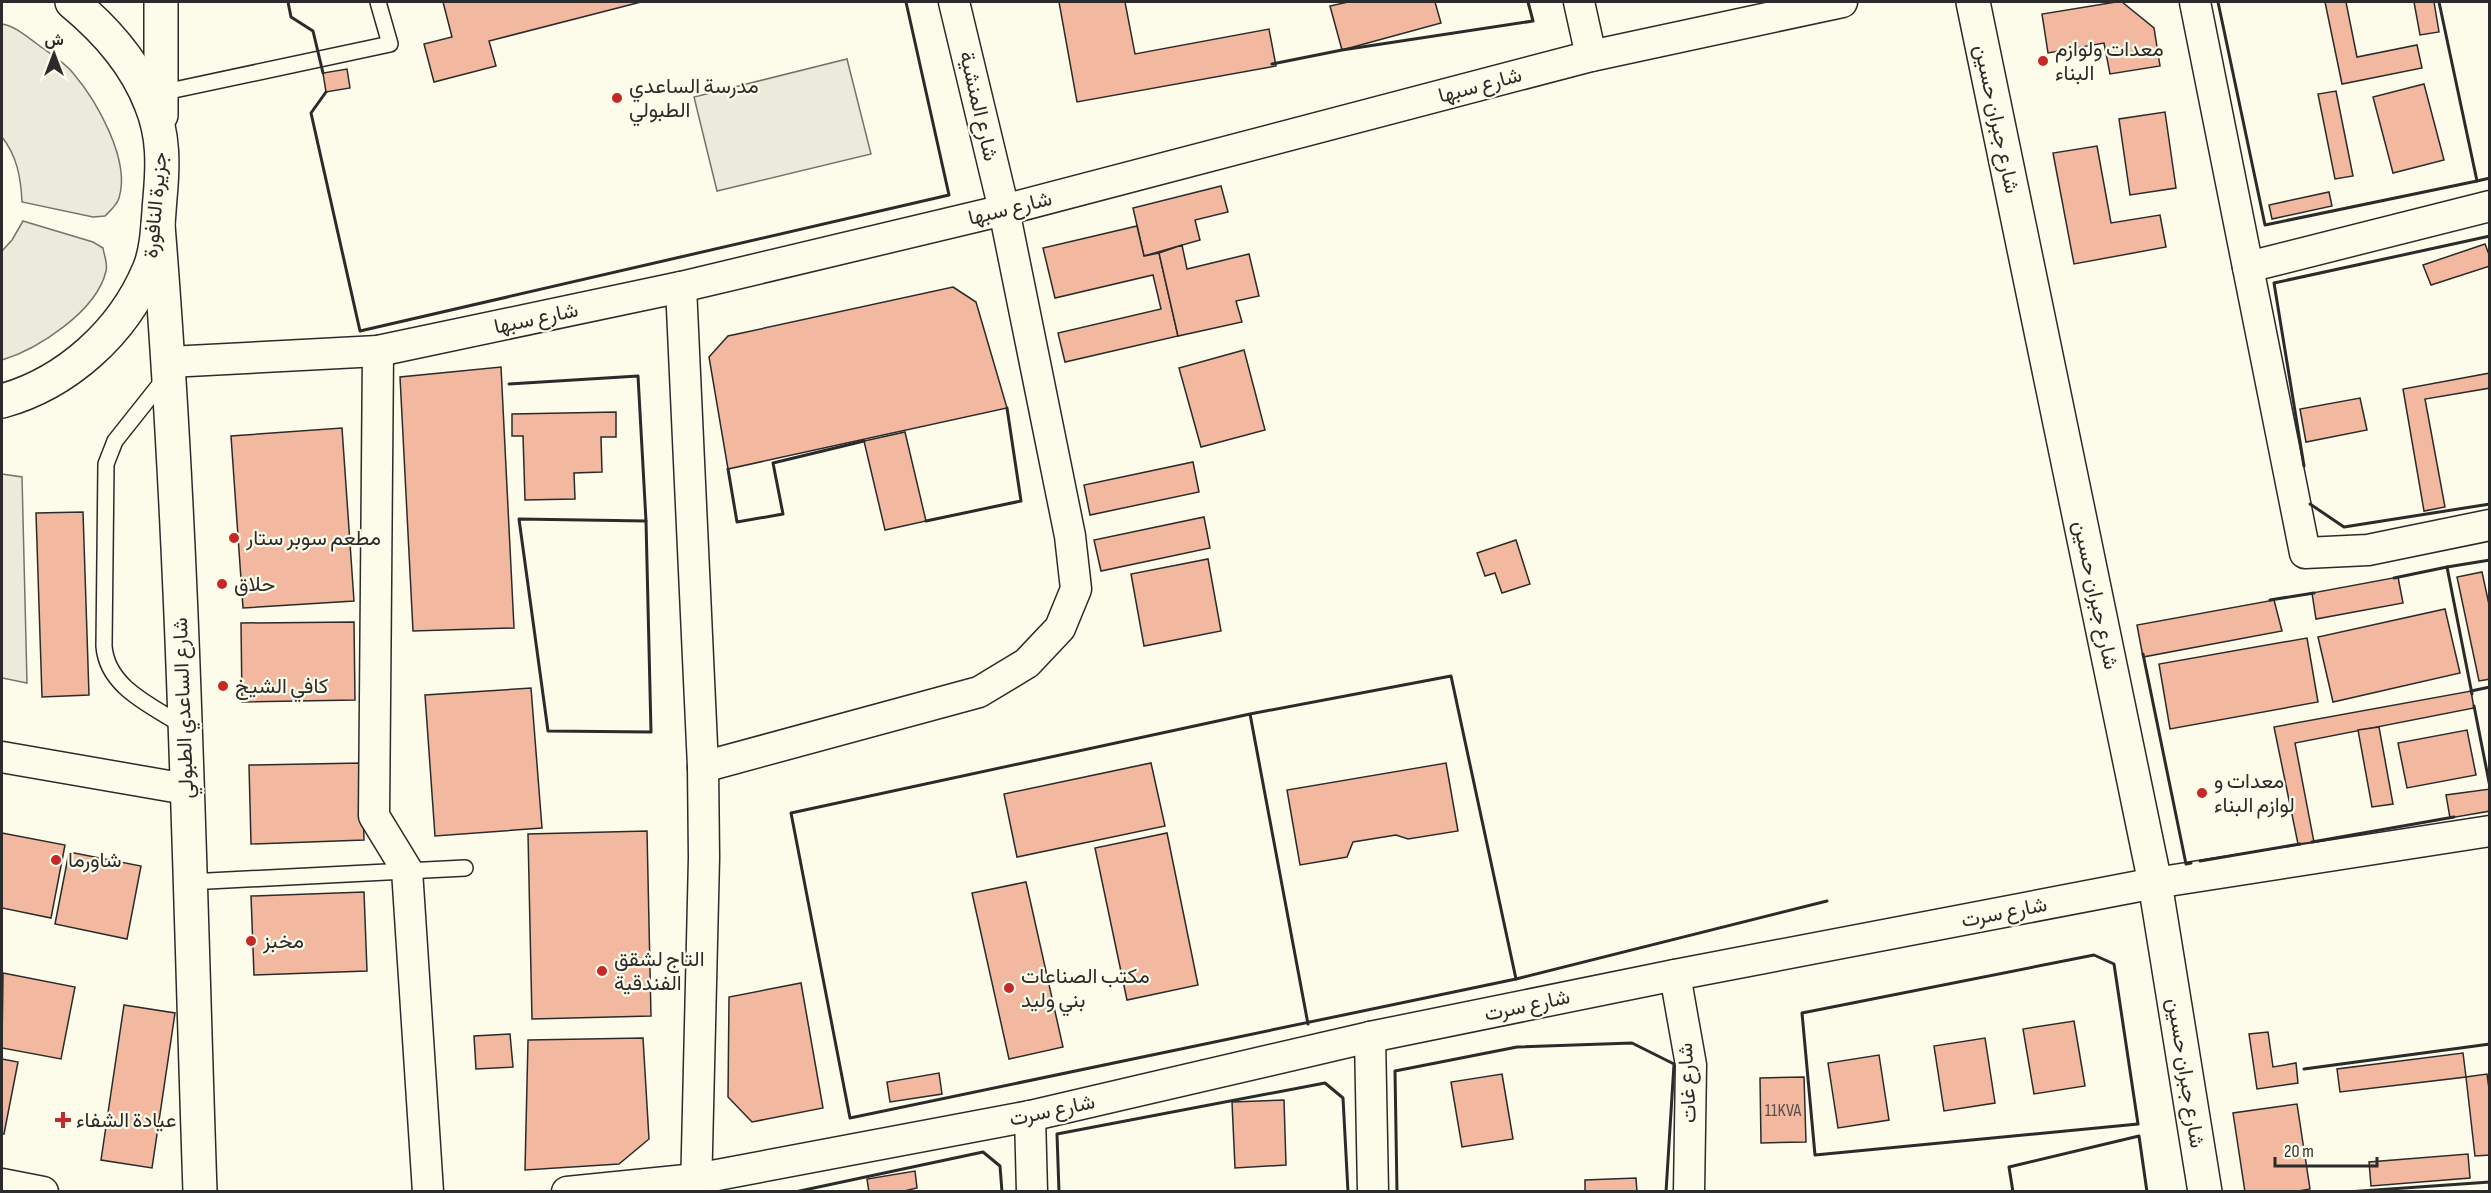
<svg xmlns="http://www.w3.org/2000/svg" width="2491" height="1193" viewBox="0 0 2491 1193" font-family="'Sofia Sans Condensed',Vazirmatn,sans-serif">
<rect width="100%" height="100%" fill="#fdfbea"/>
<!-- green -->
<g fill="#ecebdb" stroke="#74746e" stroke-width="1.5">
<path d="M2 24C15 26 26 36 37 44 49 53 63 61 73 73 96 100 131 160 119 198 117 205 110 211 105 216L93 217 22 202C21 178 17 156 2 137Z"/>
<polygon points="847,59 871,154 717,191 694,97"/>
<path d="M23 221 93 242 103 248C104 255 108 264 106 271 97 311 38 349 2 360V251L12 240Z"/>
<polygon points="2,474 22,477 27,683 2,678"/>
</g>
<!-- building -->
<g fill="#f2b8a0" stroke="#2b2b2b" stroke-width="1.5">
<polygon points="443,2 641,2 489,41 496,66 434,82 424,44 452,37"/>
<polygon points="1059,2 1125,2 1135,54 1269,29 1276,66 1077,102"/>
<polygon points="1348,2 1435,2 1441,23 1342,50 1330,6"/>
<polygon points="2116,2 2122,2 2154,28 2160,66 2110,74 2104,43 2048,53 2042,14"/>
<polygon points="2325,2 2346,2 2357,57 2417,45 2422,68 2342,84"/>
<polygon points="2414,2 2434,2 2439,32 2420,35"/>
<polygon points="347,69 350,88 326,92 323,73"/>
<polygon points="2424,84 2444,160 2393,173 2373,97"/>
<polygon points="2336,91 2353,176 2335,179 2318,94"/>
<polygon points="2165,112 2176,188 2130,195 2119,119"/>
<polygon points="2097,146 2111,223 2160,215 2166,247 2074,264 2053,153"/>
<polygon points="1221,186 1228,212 1195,220 1200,240 1144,256 1133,208"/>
<polygon points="2329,192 2332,206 2272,219 2269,205"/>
<polygon points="1137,226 1144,256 1159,253 1178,336 1065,362 1058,333 1161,309 1153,275 1055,298 1043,248"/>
<polygon points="2485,244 2490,257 2490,266 2431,285 2423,265"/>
<polygon points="1182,245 1187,269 1249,254 1259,296 1236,301 1242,322 1178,336 1159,253"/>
<polygon points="953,287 976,302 1007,408 728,469 709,357 728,336"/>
<polygon points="1244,350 1265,430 1201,447 1179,368"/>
<polygon points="501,367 514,628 413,631 400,377"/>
<polygon points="2490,373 2490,388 2425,399 2445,507 2424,511 2403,389"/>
<polygon points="2360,398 2367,430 2306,442 2300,409"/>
<polygon points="616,412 616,437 601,437 602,472 574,473 575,499 525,500 523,436 512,436 512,414"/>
<polygon points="342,428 354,601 243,608 231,436"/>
<polygon points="905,432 926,521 885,530 864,441"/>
<polygon points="1193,462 1199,492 1090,515 1084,485"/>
<polygon points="83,512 89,695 42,697 36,513"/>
<polygon points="1204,517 1210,548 1101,571 1094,540"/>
<polygon points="1516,540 1530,584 1502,593 1495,573 1485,576 1477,553"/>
<polygon points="1208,559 1221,631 1144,646 1131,574"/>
<polygon points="2482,572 2490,609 2490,679 2479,681 2457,577"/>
<polygon points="2398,577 2403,603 2316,619 2312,593"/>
<polygon points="2274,600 2282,631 2143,657 2137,625"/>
<polygon points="2445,609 2460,673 2333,702 2318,637"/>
<polygon points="354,622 355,700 242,702 241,623"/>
<polygon points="2307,638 2318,702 2170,729 2159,664"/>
<polygon points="531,688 542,828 435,836 425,695"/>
<polygon points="2471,691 2474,708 2295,743 2314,842 2298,844 2274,727"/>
<polygon points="2379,727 2393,804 2372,807 2358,730"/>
<polygon points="2467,730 2476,775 2407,788 2398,743"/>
<polygon points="362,763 364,840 251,844 249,765"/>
<polygon points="1151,763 1165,826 1017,857 1004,794"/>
<polygon points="1446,763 1458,831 1408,839 1396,835 1353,842 1347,857 1300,865 1287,790"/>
<polygon points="2490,789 2490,811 2450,818 2446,795"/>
<polygon points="647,831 651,1016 532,1019 528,834"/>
<polygon points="2,833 65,845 51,918 2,908"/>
<polygon points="1167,833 1198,985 1127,1000 1095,848"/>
<polygon points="69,852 141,866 127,939 55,924"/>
<polygon points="1026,882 1063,1047 1009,1059 972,893"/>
<polygon points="364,892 367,971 254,975 251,896"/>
<polygon points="3,973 75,987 61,1059 2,1048"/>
<polygon points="801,983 823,1108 752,1122 728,1097 729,997"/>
<polygon points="124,1005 175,1013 152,1168 101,1160"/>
<polygon points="2074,1021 2085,1086 2034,1094 2023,1029"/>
<polygon points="2268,1032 2273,1067 2296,1063 2298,1083 2257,1089 2249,1034"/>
<polygon points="510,1034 513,1067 476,1069 474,1036"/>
<polygon points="643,1038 649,1139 619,1164 525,1170 528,1040"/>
<polygon points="1985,1038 1995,1103 1944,1111 1934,1046"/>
<polygon points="2463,1053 2466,1077 2340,1092 2337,1069"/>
<polygon points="1879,1055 1889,1120 1838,1128 1828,1063"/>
<polygon points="2,1059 18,1062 4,1134 2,1134"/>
<polygon points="939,1073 942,1094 890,1102 887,1082"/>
<polygon points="1502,1074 1513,1139 1462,1147 1451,1082"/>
<polygon points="2487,1074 2490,1096 2490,1155 2475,1156 2466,1077"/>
<polygon points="1804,1077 1806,1142 1761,1143 1760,1078"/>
<polygon points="1284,1100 1286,1165 1235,1168 1232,1102"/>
<polygon points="2297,1104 2310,1189 2293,1192 2245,1192 2233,1113"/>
<polygon points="2468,1154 2470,1178 2371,1186 2369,1162"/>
<polygon points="915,1171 917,1188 900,1192 869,1192 867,1179"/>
<polygon points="1636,1178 1637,1192 1585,1192 1585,1180"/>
</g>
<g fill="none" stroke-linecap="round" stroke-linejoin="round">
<defs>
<g id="service">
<polyline points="160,93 390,44 378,2"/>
<path d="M165 378 115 441 106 464 104 646C107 688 153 706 185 727"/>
<polyline points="189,882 465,868"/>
</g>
<g id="minor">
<polyline points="1579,2 1591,56"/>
<polyline points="2195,2 2305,553 2368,550 2490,525"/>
<polyline points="2248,267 2490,206"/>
<polyline points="681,287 703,767 704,858 696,1192"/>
<polyline points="378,351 374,816 407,870 428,1192"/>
<polyline points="169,362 378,351 681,287 1004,210 1591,56 1842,2"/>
<polyline points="2,757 186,789"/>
<polyline points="703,767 979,692 1027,663 1060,628 1076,589 1070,536 1004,210 954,2"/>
<polyline points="1675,975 1691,1065 1689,1192"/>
<polyline points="1370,1037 1373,1192"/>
<polyline points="1030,1116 1032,1192"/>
<polyline points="2,1184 43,1192"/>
<polyline points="567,1192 696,1179 1030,1116 1370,1037 1675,975 2155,883 2490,831"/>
</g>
<polyline id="secondary" points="1973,2 2155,883 2205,1192"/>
<g id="trunk">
<polyline points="161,2 161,115"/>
<path d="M158 225C184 547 189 869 200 1192"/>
<path d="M2 401C67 383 123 332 149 270 158 249 158 220 160 198 163 166 164 135 151 104 135 62 106 30 72 2"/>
</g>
</defs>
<!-- service casing -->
<use href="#service" stroke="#2b2b2b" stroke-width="18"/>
<!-- minor casing -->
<use href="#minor" stroke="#2b2b2b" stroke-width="33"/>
<!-- secondary casing -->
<use href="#secondary" stroke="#2b2b2b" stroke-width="36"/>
<!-- trunk casing -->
<use href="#trunk" stroke="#2b2b2b" stroke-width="36"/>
<!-- service -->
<use href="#service" stroke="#fdfbea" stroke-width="15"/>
<!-- minor -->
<use href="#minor" stroke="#fdfbea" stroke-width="30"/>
<!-- secondary -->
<use href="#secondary" stroke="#fdfbea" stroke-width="33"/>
<!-- trunk -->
<use href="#trunk" stroke="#fdfbea" stroke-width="33"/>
<!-- wall -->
<g stroke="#2b2b2b" stroke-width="3">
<polyline points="288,2 291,17 313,31 323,73"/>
<polyline points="2218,2 2265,225 2477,181 2439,2"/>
<polyline points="1272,64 1342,50 1533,21 1528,2"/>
<polyline points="326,92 311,113 360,331 949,195 906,2"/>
<polyline points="2477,181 2490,178"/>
<polyline points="509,384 638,376 646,521"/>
<polyline points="2304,466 2274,283 2490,236"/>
<polyline points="728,469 737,522 783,514 773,463 864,441"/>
<polyline points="2310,504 2344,527 2490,504"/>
<polygon points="519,519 646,521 651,732 548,731"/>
<polyline points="926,521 1021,501 1007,408"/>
<polyline points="2447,567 2490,560"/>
<polyline points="2394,578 2447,567 2472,694"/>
<polyline points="2270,600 2314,593"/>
<polyline points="2143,654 2186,864 2191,863"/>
<polyline points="2471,691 2490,687"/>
<polyline points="2474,706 2490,787"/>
<polyline points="1250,714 1451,676 1516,979 850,1118 791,813 1250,714 1308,1024"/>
<polyline points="2312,842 2454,817"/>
<polyline points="2200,861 2300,844"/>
<polygon points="2094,955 2114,964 2138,1124 1815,1155 1802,1013"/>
<polyline points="1516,979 1827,901"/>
<polyline points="2304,1069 2490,1044"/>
<polyline points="795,1192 983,1152 1000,1166 1002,1192"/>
<polyline points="1059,1192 1057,1134 1325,1083 1343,1098 1348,1192"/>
<polyline points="1397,1192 1395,1071 1517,1047 1632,1043 1674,1064 1666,1192"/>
<polyline points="2013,1192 2009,1167 2139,1136 2147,1192"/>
<polyline points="2347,1192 2490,1182"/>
</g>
</g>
<!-- markers -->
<g fill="#c62828" stroke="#fdfbea" stroke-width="2">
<circle cx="2043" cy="61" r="6"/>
<circle cx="617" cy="98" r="6"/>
<circle cx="234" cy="538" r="6"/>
<circle cx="222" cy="584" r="6"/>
<circle cx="223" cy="686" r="6"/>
<circle cx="2202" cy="793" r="6"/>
<circle cx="56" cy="860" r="6"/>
<circle cx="251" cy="941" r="6"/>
<circle cx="602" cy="971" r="6"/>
<circle cx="1009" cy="988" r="6"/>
<path d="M60 1111h6v6h6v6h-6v6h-6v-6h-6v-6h6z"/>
</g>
<g text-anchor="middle" stroke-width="4.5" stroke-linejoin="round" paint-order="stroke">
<!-- number labels -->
<g font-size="18" fill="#5d4e48">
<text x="1783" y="1116">11KVA</text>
</g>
<!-- poi labels -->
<g font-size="21" fill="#2b2b2b" stroke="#fdfbea" text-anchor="start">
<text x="2055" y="56">معدات ولوازم<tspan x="2055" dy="24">البناء</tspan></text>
<text x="629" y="93">مدرسة الساعدي<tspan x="629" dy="24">الطبولي</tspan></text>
<text x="246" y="545">مطعم سوبر ستار</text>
<text x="234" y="591">حلاق</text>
<text x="235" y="693">كافي الشيخ</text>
<text x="2214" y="788">معدات و<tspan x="2214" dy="24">لوازم البناء</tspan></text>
<text x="68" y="867">شاورما</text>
<text x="263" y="948">مخبز</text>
<text x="614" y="966">التاج لشقق<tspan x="614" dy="24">الفندقية</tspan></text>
<text x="1021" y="983">مكتب الصناعات<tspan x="1021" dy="24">بني وليد</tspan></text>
<text x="76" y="1127">عيادة الشفاء</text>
</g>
<!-- street labels -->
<g font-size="21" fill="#2b2b2b" stroke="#fdfbea">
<text transform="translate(1480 85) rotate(-15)" y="7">شارع سبها</text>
<text transform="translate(979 106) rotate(77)" y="7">شارع المنشية</text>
<text transform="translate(1997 119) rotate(78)" y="7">شارع جبران حسين</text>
<text transform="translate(155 205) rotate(-85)" y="7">جزيرة النافورة</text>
<text transform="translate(1010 208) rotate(-14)" y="7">شارع سبها</text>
<text transform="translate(536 318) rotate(-12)" y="7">شارع سبها</text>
<text transform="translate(2096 595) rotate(78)" y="7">شارع جبران حسين</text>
<text transform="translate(183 708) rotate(-92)" y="7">شارع الساعدي الطبولي</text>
<text transform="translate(2004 912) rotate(-11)" y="7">شارع سرت</text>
<text transform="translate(1527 1005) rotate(-12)" y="7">شارع سرت</text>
<text transform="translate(2186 1073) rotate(81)" y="7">شارع جبران حسين</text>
<text transform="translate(1687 1083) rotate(-93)" y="7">شارع غات</text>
<text transform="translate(1052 1110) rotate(-12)" y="7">شارع سرت</text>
</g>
</g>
<!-- border -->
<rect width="2491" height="1193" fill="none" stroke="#2b2b2b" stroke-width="6"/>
<!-- north arrow -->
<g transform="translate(54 54)" stroke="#fdfbea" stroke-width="4.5" paint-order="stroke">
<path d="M0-4.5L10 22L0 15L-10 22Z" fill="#2b2b2b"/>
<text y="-9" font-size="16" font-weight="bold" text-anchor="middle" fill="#2b2b2b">ش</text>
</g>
<!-- scale -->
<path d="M2275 1157v9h102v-9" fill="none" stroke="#2b2b2b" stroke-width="3"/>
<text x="2284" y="1157" font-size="18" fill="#2b2b2b" stroke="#fdfbea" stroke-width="4.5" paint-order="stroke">20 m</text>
</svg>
